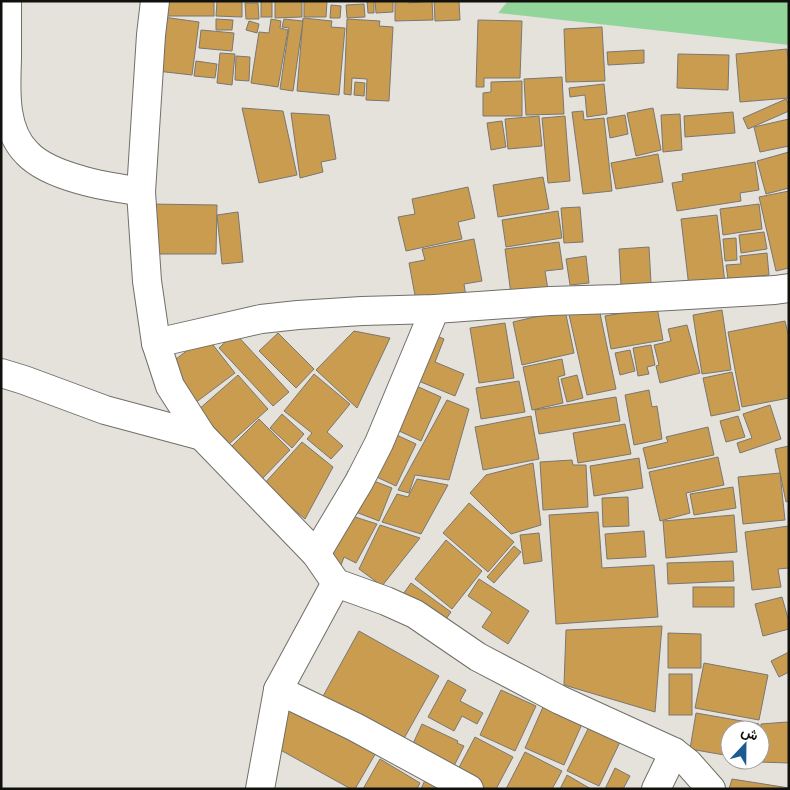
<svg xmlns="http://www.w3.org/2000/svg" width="790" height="790" viewBox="0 0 790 790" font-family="'Golos Text',Vazirmatn,sans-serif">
<rect width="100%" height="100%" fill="#e4e2db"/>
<!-- green -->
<polygon fill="#92d59b" points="508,1 789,1 789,45 498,13"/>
<!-- building -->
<g fill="#c99c50" stroke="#7a7771">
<rect x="166" y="1" width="48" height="15"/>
<polygon points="217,1 242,1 242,17 216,16"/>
<rect x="261" y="1" width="11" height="16"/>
<polygon points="275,1 302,1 302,17 275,18"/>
<polygon points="304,1 327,1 326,17 304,17"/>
<polygon points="367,1 374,1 374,13 368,13"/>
<polygon points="375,1 393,1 393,12 376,13"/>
<polygon points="395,1 408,1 408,3 432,1 433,20 395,21"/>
<polygon points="434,1 459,1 460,20 435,21"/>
<polygon points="245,3 258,3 259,19 246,19"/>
<polygon points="364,4 365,17 347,18 346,5"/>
<polygon points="331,5 341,6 340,18 330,18"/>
<polygon points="163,17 199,22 192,75 157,71"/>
<polygon points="303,18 332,21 331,27 345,28 339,95 297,91"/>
<polygon points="216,19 233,20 232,30 216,30"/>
<polygon points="271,19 281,21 280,28 288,30 278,87 251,83 259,32 269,33"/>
<polygon points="284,19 303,21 293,91 280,89 289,28 282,27"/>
<polygon points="347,19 380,21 379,26 393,27 389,101 366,100 367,79 352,78 351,95 344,94"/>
<polygon points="478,20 522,21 520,78 484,78 484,87 476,87"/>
<polygon points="249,21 259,24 257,33 246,30"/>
<polygon points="602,27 605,81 566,82 564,29"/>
<polygon points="201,30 234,33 232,51 199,48"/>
<polygon points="787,49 789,64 789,98 740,102 736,54"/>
<polygon points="644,50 644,63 608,65 607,52"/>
<polygon points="220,53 235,54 232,85 217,83"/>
<polygon points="678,54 729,55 728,90 677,88"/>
<polygon points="236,56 250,57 249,81 235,80"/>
<polygon points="196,61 217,64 215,78 194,76"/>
<polygon points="562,77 564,114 526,115 524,79"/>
<polygon points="522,81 522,116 483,116 483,93 491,92 491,82"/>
<polygon points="355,82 365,83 364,96 354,95"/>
<polygon points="604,84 607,114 587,117 585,95 570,97 569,88"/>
<polygon points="786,99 789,105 789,111 748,129 743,118"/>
<polygon points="242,108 283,111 297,175 259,183"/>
<polygon points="653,108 661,150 636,156 627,113"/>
<polygon points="583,111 584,120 604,118 612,191 583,194 572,112"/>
<polygon points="733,112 735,133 685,137 684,116"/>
<polygon points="291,113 329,115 336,159 321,162 323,172 300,178"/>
<polygon points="680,114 682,150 663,152 661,115"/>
<polygon points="625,115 628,134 610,138 607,118"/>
<polygon points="539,116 542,146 508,149 505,119"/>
<polygon points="565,116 570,181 548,183 542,118"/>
<polygon points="789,119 789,146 760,152 754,127"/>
<polygon points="502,121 506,147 491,150 487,123"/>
<polygon points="789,152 789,188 766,194 757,161"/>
<polygon points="658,154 663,182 616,189 611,163"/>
<polygon points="755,162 759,190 740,193 741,201 677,211 672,183 683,181 682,174"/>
<polygon points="543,177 549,209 498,217 493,185"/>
<polygon points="468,187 475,218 458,222 462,239 406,251 398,217 415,214 412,199"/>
<polygon points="789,191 789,268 776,271 759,197"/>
<polygon points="148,204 217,205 216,254 147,254"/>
<polygon points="759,204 762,229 723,235 720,209"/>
<polygon points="580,207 583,242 564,243 561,208"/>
<polygon points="558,211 562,238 506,247 502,220"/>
<polygon points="238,212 243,262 222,264 217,215"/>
<polygon points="717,215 725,283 689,287 681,219"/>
<polygon points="764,232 767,249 741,253 739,235"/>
<polygon points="736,238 737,260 725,261 723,239"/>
<polygon points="474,239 482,281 464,284 466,297 417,306 409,263 425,260 422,249"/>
<polygon points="559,242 563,269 545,271 548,290 511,294 505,249"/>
<polygon points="649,247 651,283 621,285 619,249"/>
<polygon points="767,253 769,275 728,279 726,265 741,264 740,256"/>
<polygon points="586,256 589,283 570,285 566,259"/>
<polygon points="598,304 616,389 587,395 568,310"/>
<polygon points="657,307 663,340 611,349 605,316"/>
<polygon points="565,310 574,353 522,365 513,322"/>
<polygon points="722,310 731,370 702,374 693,315"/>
<polygon points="785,321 789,338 789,398 742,407 728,332"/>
<polygon points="505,323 514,378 479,383 470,328"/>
<polygon points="687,325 700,373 660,383 656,366 659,365 654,345 671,341 668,329"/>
<polygon points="418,328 444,339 435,362 464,374 455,396 399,373"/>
<polygon points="354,331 390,338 357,408 316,370"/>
<polygon points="235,333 289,392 273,406 219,348"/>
<polygon points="278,333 314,369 296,388 259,351"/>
<polygon points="206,336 235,373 195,403 167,366"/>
<polygon points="651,345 655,365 647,367 649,374 638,376 633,348"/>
<polygon points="630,350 635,371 620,375 615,353"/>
<polygon points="562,359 565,375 558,377 563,403 532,410 523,367"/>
<polygon points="732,372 740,410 711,416 703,378"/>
<polygon points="314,374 350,404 327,432 343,446 331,459 307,439 312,433 284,411"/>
<polygon points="238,375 268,409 229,444 198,410"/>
<polygon points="577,375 583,398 567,402 561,379"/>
<polygon points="394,376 441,397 421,441 375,420"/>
<polygon points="519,381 525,412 481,419 476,388"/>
<polygon points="649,390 652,407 657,406 662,439 634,445 625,395"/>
<polygon points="616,397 620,421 539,434 535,410"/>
<polygon points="447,400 469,409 449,480 415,475 409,493 398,490"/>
<polygon points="770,405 781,439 740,453 737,443 752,438 743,414"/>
<polygon points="282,414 304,434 292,448 270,428"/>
<polygon points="531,416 539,459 483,470 475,427"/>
<polygon points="738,416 745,437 726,442 720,421"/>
<polygon points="259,419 290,450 262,479 231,447"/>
<polygon points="373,424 416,444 396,486 353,466"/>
<polygon points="625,424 631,454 578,463 573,433"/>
<polygon points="708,427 714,455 648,469 643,448 668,442 666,437"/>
<polygon points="302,442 333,467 305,519 264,484"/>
<polygon points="789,446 789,501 786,502 775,449"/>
<polygon points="718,457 724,485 686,493 690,513 660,521 649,472"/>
<polygon points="639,458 643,488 594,496 590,466"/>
<polygon points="572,460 573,465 586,465 588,507 543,510 540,462"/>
<polygon points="533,463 541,525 511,534 470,493 486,475"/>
<polygon points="348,471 392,488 379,521 335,504"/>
<polygon points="780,473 785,520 743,524 738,477"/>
<polygon points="417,479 448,485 421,534 382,522 397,494 408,497"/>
<polygon points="733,487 736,508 694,515 690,494"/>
<polygon points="628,497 629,526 603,527 602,498"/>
<polygon points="469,503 514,542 488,572 443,533"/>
<polygon points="330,509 377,524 356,563 344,557 340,568 312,539"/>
<polygon points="598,512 602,568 654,565 658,617 556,624 549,515"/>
<polygon points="734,515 737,552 666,558 663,521"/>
<polygon points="380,525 420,538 382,586 359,569"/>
<polygon points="789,526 789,568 778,569 781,587 752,590 745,532"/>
<polygon points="644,531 646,557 607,559 605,534"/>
<polygon points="539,533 542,561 524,564 520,535"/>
<polygon points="446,540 482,571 452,609 415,579"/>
<polygon points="514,546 521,552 494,583 487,577"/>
<polygon points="733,561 734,581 668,584 667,563"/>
<polygon points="479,579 529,611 508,644 482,627 492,612 468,596"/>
<polygon points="411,583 451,612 431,640 391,611"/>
<rect x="693" y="587" width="41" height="20"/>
<polygon points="782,597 789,622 789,629 763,636 755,604"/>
<polygon points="662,626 655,712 564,685 566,630"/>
<polygon points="359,631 439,676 402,742 322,698"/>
<polygon points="668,633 701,634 701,668 668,668"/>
<polygon points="789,652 789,672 779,677 771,661"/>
<polygon points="704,663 768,675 759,720 695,708"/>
<rect x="669" y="674" width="23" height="41"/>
<polygon points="448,680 466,690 460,701 483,713 477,724 462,716 454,731 428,717"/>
<polygon points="501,690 536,706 515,751 480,735"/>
<polygon points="287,705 377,751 355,789 351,789 275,747"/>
<polygon points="543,707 582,724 564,765 525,748"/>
<polygon points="696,713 759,724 758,730 730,730 730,756 690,749"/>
<polygon points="787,722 789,724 789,763 759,762 761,724"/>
<polygon points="422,724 458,741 457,743 464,746 453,768 411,748"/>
<polygon points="590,725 621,740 599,786 567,771"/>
<polygon points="475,737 513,757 496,789 481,789 455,775"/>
<polygon points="525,752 562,771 552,789 506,789"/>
<polygon points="380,759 420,783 417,789 363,789"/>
<polygon points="615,768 630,776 623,789 605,789"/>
<polygon points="567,775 591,789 560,789"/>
<polygon points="732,779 789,788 789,789 729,789"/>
<polygon points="425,780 444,789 421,789"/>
</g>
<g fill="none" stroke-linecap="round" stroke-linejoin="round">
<defs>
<g id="minor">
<path d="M7 1C7 20 7 39 7 59 6 90 3 129 27 153 40 167 63 175 81 180 100 186 122 188 141 192"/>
<polyline points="155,1 151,35 141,192 147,281 156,343"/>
<polyline points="1,373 24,380 105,410 202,436"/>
<polyline points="316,554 359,482 379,443 435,309"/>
<polyline points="278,690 355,727 469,789"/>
<polyline points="260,789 278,690 336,583"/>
<polyline points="656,789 674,752"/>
<polyline points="711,789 688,763 674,752 560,700 478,657 415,614 386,601 336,583 316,554 202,436 170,386 156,343 261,319 298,315 362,311 435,309 550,301 617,299 775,290 789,288"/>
</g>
</defs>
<!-- minor casing -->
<use href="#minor" stroke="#716f69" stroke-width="30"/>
<!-- minor -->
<use href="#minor" stroke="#fff" stroke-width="28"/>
</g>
<!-- border -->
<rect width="790" height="790" fill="none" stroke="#10100d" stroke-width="5"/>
<!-- north arrow -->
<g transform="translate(745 745) rotate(22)"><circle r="24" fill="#ffffff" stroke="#9f9f9e"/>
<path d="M0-4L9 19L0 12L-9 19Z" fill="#1a5c91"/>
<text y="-8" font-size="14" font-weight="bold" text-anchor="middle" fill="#10100d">ش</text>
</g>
</svg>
